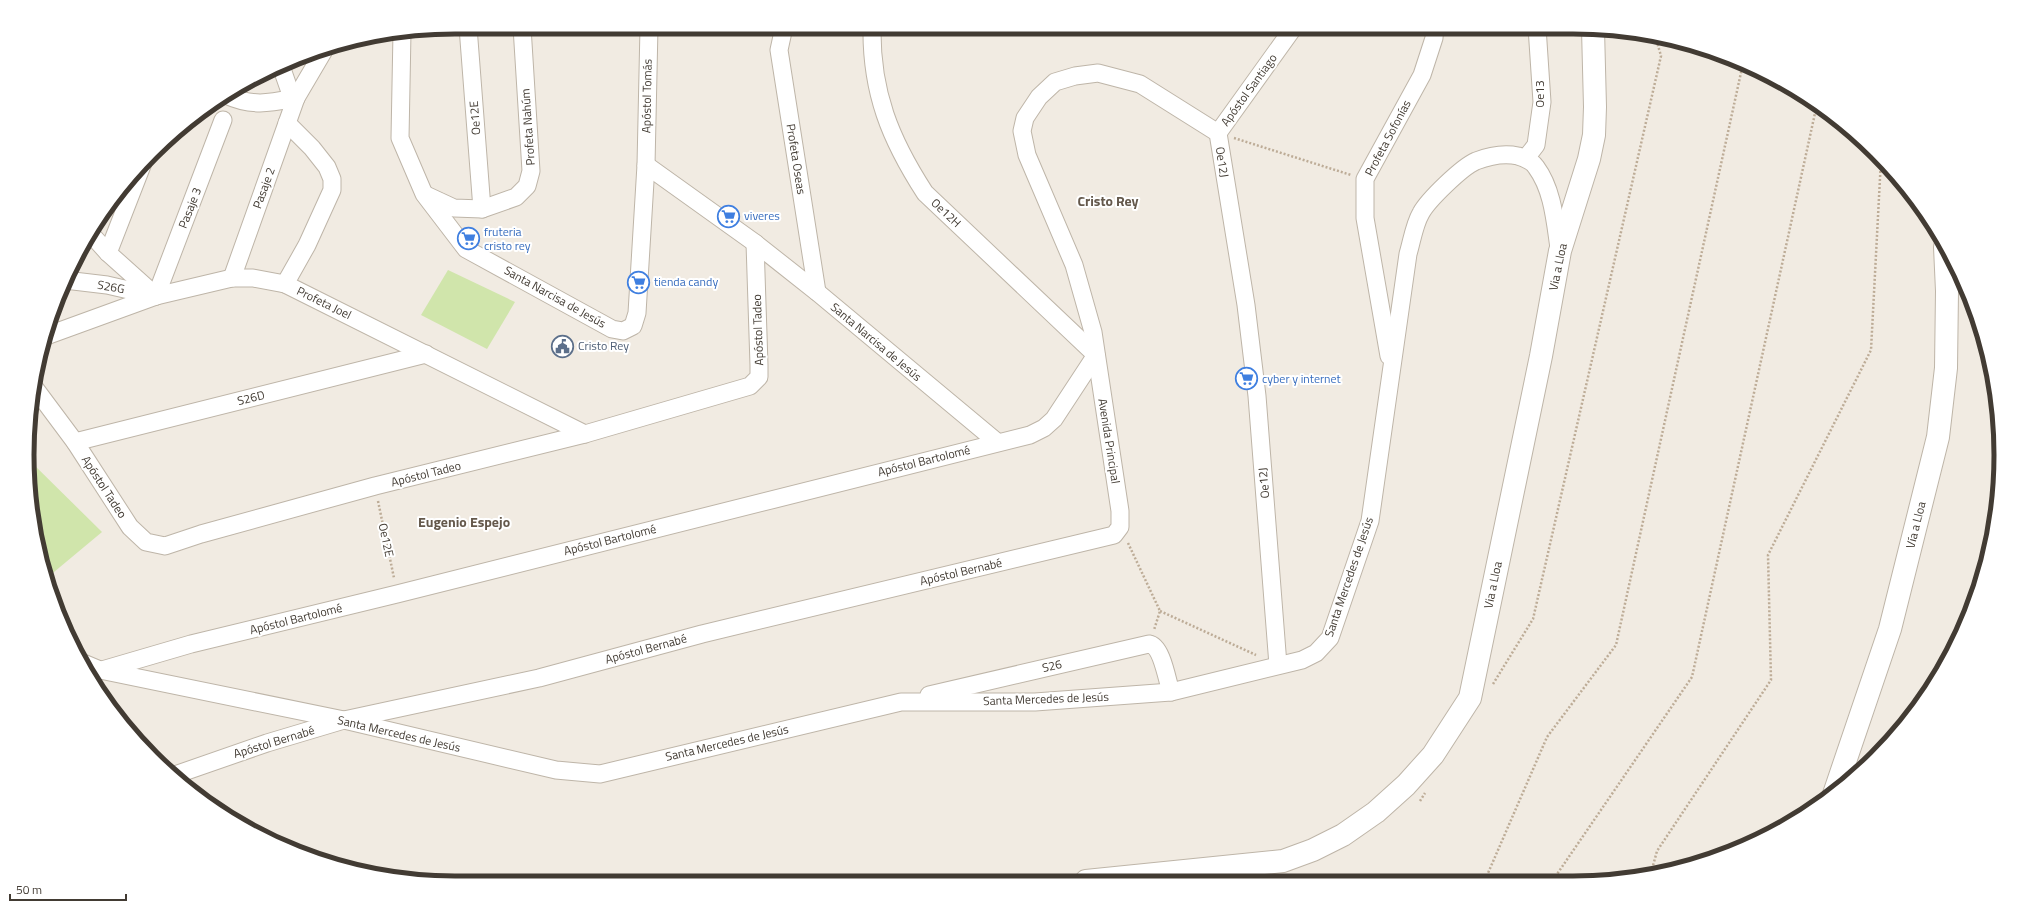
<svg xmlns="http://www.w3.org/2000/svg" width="2028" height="910" viewBox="0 0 2028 910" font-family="'Titillium Web',sans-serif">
<rect width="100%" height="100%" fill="#f1ebe2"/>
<!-- pitch -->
<g fill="#d0e5ab">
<polygon points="448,270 515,302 487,349 421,315"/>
<polygon points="27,458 102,532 48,577 44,572 35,538"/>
</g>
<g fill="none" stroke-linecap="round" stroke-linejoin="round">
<defs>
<g id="minor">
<polyline points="468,27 482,209"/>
<polyline points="784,27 779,50 817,292"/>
<path d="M872 27C871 92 890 139 925 193L1096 355"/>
<polyline points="402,32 400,138 424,194 466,249 612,329 623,331 633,326 637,313 646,165 649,27"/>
<polyline points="281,66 289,89 296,98"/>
<path d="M226 95C252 107 270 103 296 98"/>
<polyline points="1218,133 1294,27"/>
<polyline points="1526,158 1536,145 1542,102 1537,27"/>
<polyline points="646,165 755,243 817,292 997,442"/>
<polyline points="426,195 454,208 482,209 516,197 527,186 531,171 522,27"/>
<polyline points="90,233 108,253 156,296"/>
<polyline points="108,253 143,163"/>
<polyline points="232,278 296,98 326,47"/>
<polyline points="65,280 107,285 155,296"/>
<polyline points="285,284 307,245 332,190 332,179 327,167 312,148 287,123"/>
<polyline points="156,296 223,120"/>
<polyline points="46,336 156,296 232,278 253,278 285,284 585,434"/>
<polyline points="1389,356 1365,218 1365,179 1422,75 1434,38 1435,27"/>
<polyline points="34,387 75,442 130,527 146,542 165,546 201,534 375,486 585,434 750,386 759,377 759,365 755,243"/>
<polyline points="75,442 426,354"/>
<path d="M81 662 100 670 344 720 556 770 600 774 901 702H1035L1171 692 1302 660 1316 653 1330 638 1370 521 1408 254C1412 241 1414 225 1421 213 1428 200 1462 167 1476 161 1489 156 1504 153 1518 156 1525 158 1532 161 1536 167 1553 190 1555 221 1559 248"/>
<polyline points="102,670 191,644 397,594 1030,435 1044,428 1054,419 1096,355"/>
<path d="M929 695 1149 644C1162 646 1167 680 1171 692"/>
<polyline points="172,776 267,743 344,720 539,678 702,634 1114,535 1120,527 1120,511 1093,332 1074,265 1027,155 1022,131 1025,118 1039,97 1055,82 1075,76 1098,73 1140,84 1218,133 1246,305 1257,396 1278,665"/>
</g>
<g id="tertiary">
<polyline points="1834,794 1890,629 1938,437 1946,368 1947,291 1945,247"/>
<polyline points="1086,881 1283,861 1313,850 1343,835 1376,812 1406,785 1433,755 1470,698 1541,356 1560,251 1589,159 1594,135 1595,107 1593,29"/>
</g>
</defs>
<!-- minor casing -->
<use href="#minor" stroke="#beb5a8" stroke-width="19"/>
<!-- tertiary casing -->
<use href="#tertiary" stroke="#beb5a8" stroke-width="24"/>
<!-- path -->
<g stroke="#bdac97" stroke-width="2.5" stroke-dasharray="2 2" stroke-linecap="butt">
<polyline points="1234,138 1351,175"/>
<polyline points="378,501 394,578"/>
<polyline points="1128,543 1160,611 1154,630"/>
<polyline points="1160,611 1256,655"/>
<polyline points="1493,684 1533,619 1661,56 1655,35"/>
<polyline points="1420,801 1425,793"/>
<polyline points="1651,873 1657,851 1771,680 1768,555 1871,350 1881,159"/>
<polyline points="1485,880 1547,737 1616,645 1742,68 1741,62"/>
<polyline points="1553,880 1692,677 1817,104"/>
</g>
<!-- minor -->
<use href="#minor" stroke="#fff" stroke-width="17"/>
<!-- tertiary -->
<use href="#tertiary" stroke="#fff" stroke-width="22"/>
</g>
<!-- icons -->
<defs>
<symbol id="supermarket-ring" viewBox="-11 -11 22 22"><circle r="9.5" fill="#fff" stroke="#3f7fe0" stroke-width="1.5"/><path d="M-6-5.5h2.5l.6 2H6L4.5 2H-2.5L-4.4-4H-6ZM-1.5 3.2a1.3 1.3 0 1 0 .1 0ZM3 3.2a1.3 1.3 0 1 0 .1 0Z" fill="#3f7fe0"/></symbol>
<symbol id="civic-ring" viewBox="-11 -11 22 22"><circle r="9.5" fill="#fff" stroke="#5c6f8a" stroke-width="1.5"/><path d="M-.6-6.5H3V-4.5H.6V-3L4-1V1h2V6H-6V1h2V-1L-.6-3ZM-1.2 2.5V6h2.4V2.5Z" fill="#5c6f8a"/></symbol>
</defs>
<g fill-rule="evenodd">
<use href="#supermarket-ring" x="716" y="204" width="25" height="25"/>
<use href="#supermarket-ring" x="456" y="226" width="25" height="25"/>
<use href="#supermarket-ring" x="626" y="270" width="25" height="25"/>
<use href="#civic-ring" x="550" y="334" width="25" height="25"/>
<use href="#supermarket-ring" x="1234" y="366" width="25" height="25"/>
</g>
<g text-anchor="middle" stroke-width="4" stroke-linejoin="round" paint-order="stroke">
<!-- street labels -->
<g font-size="12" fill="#423b33" stroke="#fff">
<text transform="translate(1249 90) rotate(-54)" y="4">Apóstol Santiago</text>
<text transform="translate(1540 94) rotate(-90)" y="4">Oe13</text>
<text transform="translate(647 96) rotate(-89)" y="4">Apóstol Tomás</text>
<text transform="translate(475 118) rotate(-94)" y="4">Oe12E</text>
<text transform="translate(528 127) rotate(-94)" y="4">Profeta Nahúm</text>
<text transform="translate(1388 138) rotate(-62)" y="4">Profeta Sofonías</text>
<text transform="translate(796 159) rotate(81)" y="4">Profeta Oseas</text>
<text transform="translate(1222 162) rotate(81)" y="4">Oe12J</text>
<text transform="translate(264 188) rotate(-70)" y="4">Pasaje 2</text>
<text transform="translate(190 208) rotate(-69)" y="4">Pasaje 3</text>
<text transform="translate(946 213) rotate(43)" y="4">Oe12H</text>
<text transform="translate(1558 267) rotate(-78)" y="4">Via a Lloa</text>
<text transform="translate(111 287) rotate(10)" y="4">S26G</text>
<text transform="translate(555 297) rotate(29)" y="4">Santa Narcisa de Jesús</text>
<text transform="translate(324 303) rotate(26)" y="4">Profeta Joel</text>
<text transform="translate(758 330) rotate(-92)" y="4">Apóstol Tadeo</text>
<text transform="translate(876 342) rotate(40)" y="4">Santa Narcisa de Jesús</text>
<text transform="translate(251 398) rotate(-14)" y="4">S26D</text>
<text transform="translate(1109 441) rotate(81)" y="4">Avenida Principal</text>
<text transform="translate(924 461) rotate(-14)" y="4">Apóstol Bartolomé</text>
<text transform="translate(426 474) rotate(-14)" y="4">Apóstol Tadeo</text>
<text transform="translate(1264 483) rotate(-95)" y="4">Oe12J</text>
<text transform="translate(104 487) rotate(57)" y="4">Apóstol Tadeo</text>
<text transform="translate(1916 525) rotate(-76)" y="4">Vía a Lloa</text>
<text transform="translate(386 540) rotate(78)" y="4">Oe12E</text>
<text transform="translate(610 540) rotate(-14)" y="4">Apóstol Bartolomé</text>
<text transform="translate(961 572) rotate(-13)" y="4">Apóstol Bernabé</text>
<text transform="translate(1349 577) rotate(-71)" y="4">Santa Mercedes de Jesús</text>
<text transform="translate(1493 585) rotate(-78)" y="4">Via a Lloa</text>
<text transform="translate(296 619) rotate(-14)" y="4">Apóstol Bartolomé</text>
<text transform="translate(646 649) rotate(-15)" y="4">Apóstol Bernabé</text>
<text transform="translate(1052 666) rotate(-13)" y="4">S26</text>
<text transform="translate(1046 699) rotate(-2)" y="4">Santa Mercedes de Jesús</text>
<text transform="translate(399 734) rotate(13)" y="4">Santa Mercedes de Jesús</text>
<text transform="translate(274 742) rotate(-17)" y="4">Apóstol Bernabé</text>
<text transform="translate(727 743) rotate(-13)" y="4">Santa Mercedes de Jesús</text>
</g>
<!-- shop labels -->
<g font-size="12" fill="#366cbe" stroke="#fff" text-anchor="start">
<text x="744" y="220">viveres</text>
<text x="484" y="236">fruteria<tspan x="484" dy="14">cristo rey</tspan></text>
<text x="654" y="286">tienda candy</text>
<text x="1262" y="383">cyber y internet</text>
</g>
<!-- service labels -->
<g font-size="12" fill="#4e5e75" stroke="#fff" text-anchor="start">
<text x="578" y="350">Cristo Rey</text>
</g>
<!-- quarter labels -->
<g font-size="14" font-weight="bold" fill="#64584b" stroke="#fff">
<text x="1108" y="206">Cristo Rey</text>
<text x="464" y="527">Eugenio Espejo</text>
</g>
</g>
<!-- crop -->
<path d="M0 0H2028V910H0ZM455 34H1573A421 421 0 0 1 1994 455V455A421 421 0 0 1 1573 876H455A421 421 0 0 1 34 455V455A421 421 0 0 1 455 34Z" fill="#fff" fill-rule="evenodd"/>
<path fill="none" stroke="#423b33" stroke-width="5" d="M455 34H1573A421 421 0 0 1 1994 455V455A421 421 0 0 1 1573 876H455A421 421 0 0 1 34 455V455A421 421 0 0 1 455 34Z"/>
<!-- scale -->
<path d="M10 894v6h116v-6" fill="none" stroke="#423b33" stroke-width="2"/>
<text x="16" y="894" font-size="12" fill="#423b33" stroke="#ffffff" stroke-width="3" paint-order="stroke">50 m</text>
</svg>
